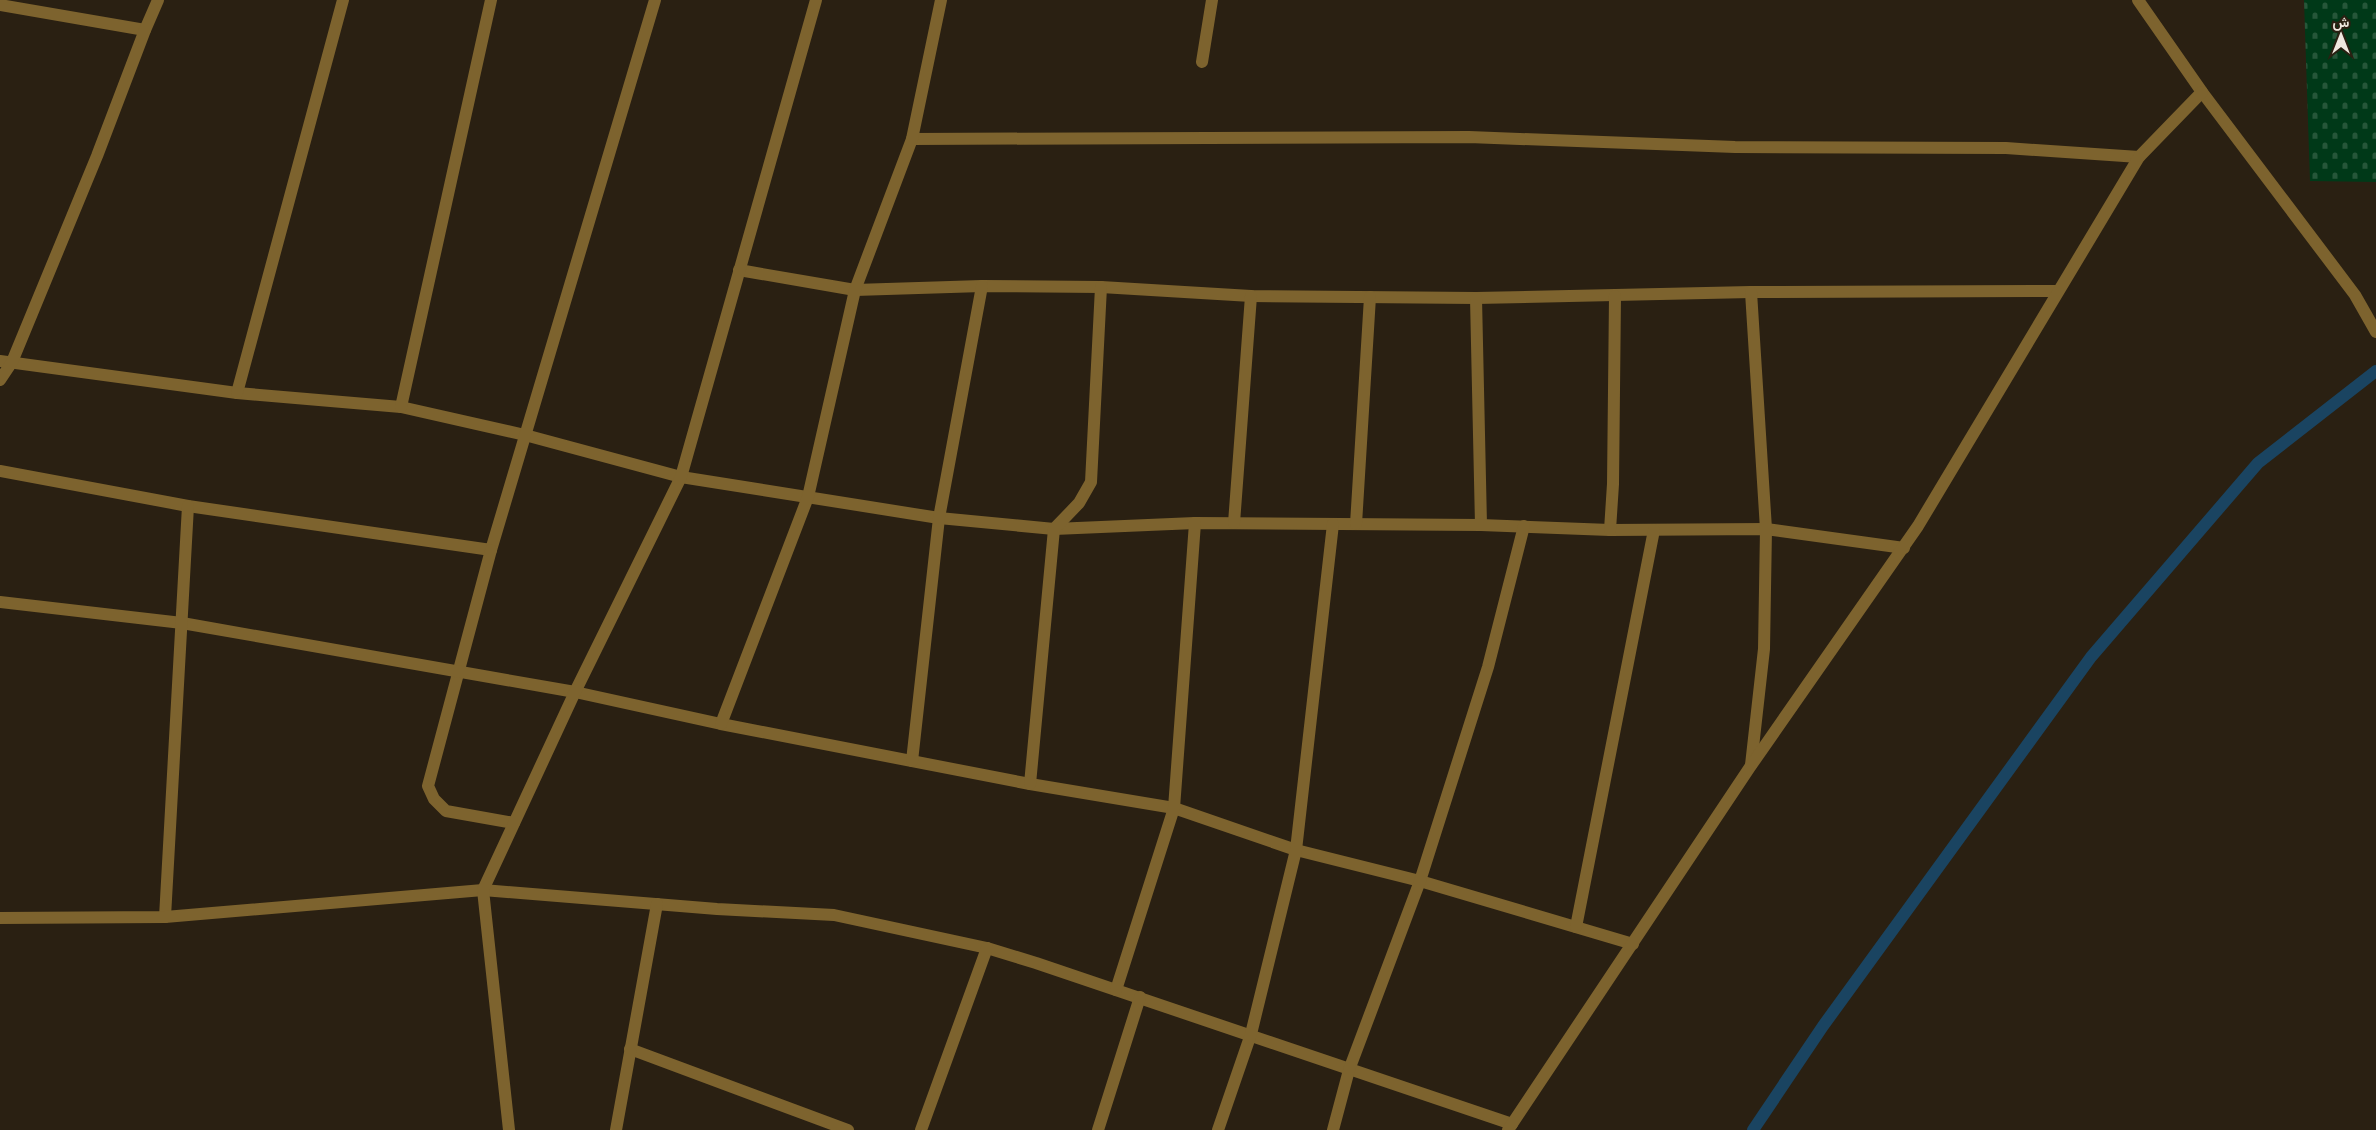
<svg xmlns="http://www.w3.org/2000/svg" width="2376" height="1130" viewBox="0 0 2376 1130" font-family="Quicksand,Vazirmatn,sans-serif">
<defs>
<pattern id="cemetery-stones" width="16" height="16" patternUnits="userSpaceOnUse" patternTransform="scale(1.25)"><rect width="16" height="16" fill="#003918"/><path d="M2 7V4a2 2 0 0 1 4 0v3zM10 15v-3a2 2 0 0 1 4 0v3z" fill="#265639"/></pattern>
</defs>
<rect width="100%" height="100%" fill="#2a2012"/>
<!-- cemetery -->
<polygon fill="url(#cemetery-stones)" points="2304,0 2376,0 2376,182 2310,181"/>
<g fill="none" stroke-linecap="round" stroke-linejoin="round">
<!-- stream -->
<polyline stroke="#1a4461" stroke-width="12" points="1753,1130 1823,1026 2091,657 2258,463 2376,371"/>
<!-- street -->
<g stroke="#7d632e" stroke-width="12">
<polyline points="2138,0 2202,92 2355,295 2376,332"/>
<polyline points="0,5 145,30"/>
<polyline points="1202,62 1212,0"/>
<polyline points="912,139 1469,137 1735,147 2006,148 2139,157"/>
<polyline points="739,270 855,290 982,286 1101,287 1251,296 1476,298 1751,292 2057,291"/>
<polyline points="1476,298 1481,525"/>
<polyline points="0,361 237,393 401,407 525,435 681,477 939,518 1054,529 1195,523 1481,525 1610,530 1766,529 1904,548"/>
<polyline points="0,380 12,362 97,156 145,30 158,0"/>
<polyline points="237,393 343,0"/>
<polyline points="401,407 491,0"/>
<polyline points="0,471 188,506 491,550 655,0"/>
<polyline points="1234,523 1251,296"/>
<polyline points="1356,524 1370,297"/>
<polyline points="1610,530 1613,484 1615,296"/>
<polyline points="491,550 428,786 434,799 446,811 514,823"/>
<polyline points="0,602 182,623 575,692 721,724 1030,784 1174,808 1296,850 1420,881 1633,944"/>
<polyline points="721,724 808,497 855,290 912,139 941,0"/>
<polyline points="912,761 939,518 982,286"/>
<polyline points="1751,765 1764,649 1766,529 1751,292"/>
<polyline points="1030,784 1054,529 1079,503 1091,482 1101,287"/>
<polyline points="165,917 188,506"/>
<polyline points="0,918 165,917 483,890 717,909 834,915 987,948 1036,963 1512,1124"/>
<polyline points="1576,927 1654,530"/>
<polyline points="1116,990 1174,808 1195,523"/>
<polyline points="630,1049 848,1130"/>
<polyline points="509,1130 483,890 575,692 681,477 816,0"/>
<polyline points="616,1130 657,904"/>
<polyline points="921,1130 987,948"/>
<polyline points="1098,1130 1140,997"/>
<polyline points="1218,1130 1251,1034 1296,850 1333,524"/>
<polyline points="1333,1130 1349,1070 1420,881 1488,667 1524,526"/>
<polyline points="1508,1130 1750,767 1918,526 2139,157 2202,92"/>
</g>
</g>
<!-- north arrow -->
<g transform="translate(2341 35)" stroke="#2a2012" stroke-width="4" paint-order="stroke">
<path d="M0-4L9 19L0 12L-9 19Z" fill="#efe8df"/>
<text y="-8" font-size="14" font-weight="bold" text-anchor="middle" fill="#efe8df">ش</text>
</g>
</svg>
